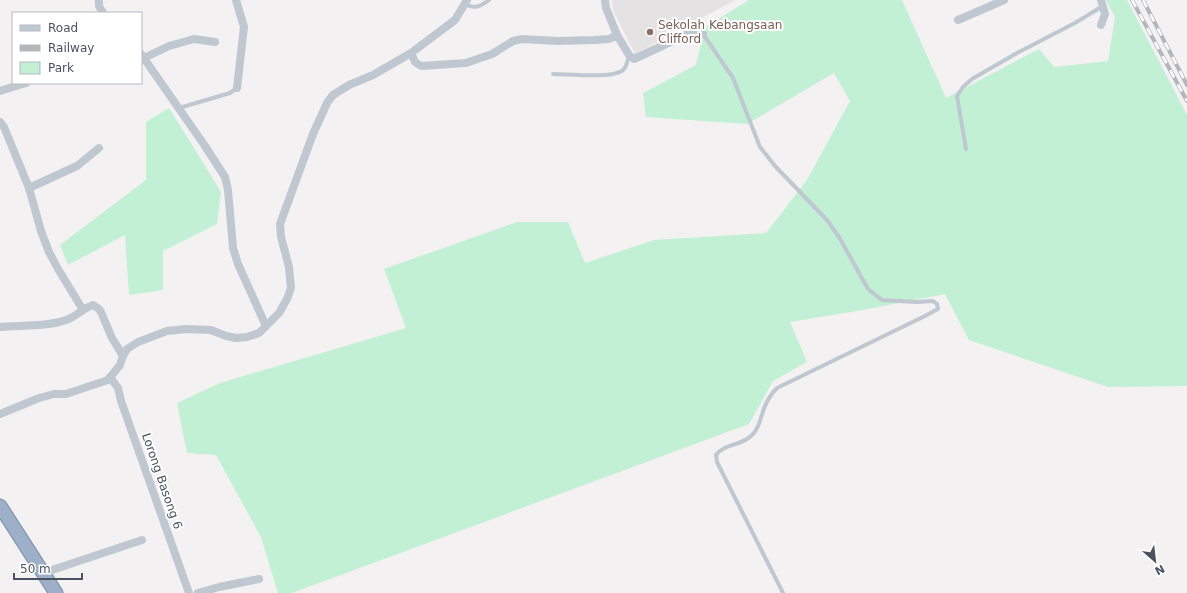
<svg xmlns="http://www.w3.org/2000/svg" width="1187" height="593" viewBox="0 0 1187 593" font-family="'DejaVu Sans',sans-serif">
<rect width="100%" height="100%" fill="#f3f1f1"/>
<!-- education -->
<polygon fill="#e4e2e3" points="612,0 735,0 635,54 613,10"/>
<!-- green -->
<g fill="#c1f0d5">
<polygon points="749,0 902,0 946,98 1039,49 1054,67 1108,61 1115,17 1106,0 1127,0 1187,115 1187,386 1108,387 969,340 945,294 863,310 790,322 807,362 773,381 749,424 292,593 278,593 261,537 216,455 187,453 177,403 220,383 406,328 384,269 517,222 568,222 585,263 654,240 766,233 807,180 850,101 834,73 747,124 646,117 643,93 696,65 705,27"/>
<polygon points="169,108 221,192 217,224 163,251 163,290 129,295 125,235 68,265 60,245 146,180 146,122"/>
</g>
<g fill="none" stroke-linecap="round" stroke-linejoin="round">
<defs>
<polyline id="trunk" points="0,506 56,593"/>
</defs>
<!-- trunk casing -->
<use href="#trunk" stroke="#758cab" stroke-width="15"/>
<!-- service -->
<g stroke="#bfc8d0" stroke-width="4">
<path d="M464 4C475 9 480 7 489 0"/>
<path d="M703 34 733 78 760 147 775 166 827 220 839 237 868 289 882 300 917 302 933 301 937 304 938 309 925 316 777 388C772 393 768 399 765 406 761 415 760 427 753 434 743 446 725 443 716 455L717 462 722 472 783 593"/>
<path d="M553 74C568 74 613 79 623 70 627 66 628 60 629 55"/>
<polyline points="179,108 230,93 237,88"/>
<polyline points="966,149 957,96 963,87 972,79 1017,53 1075,23 1103,6"/>
</g>
<!-- minor -->
<g stroke="#bfc8d0" stroke-width="8">
<polyline points="99,0 99,6 103,13"/>
<polyline points="236,0 244,27 237,88"/>
<polyline points="605,0 606,8 617,35"/>
<polyline points="1101,0 1105,14 1101,25"/>
<polyline points="958,20 1004,0"/>
<polyline points="411,53 415,62 421,66 466,63 492,54 513,41 522,39 557,41 594,40 609,39 617,35 629,55 634,59 692,32 703,34"/>
<polyline points="141,54 205,146 225,177 228,190 233,248 238,264 266,326"/>
<polyline points="144,58 169,46 194,39 215,42"/>
<polyline points="0,91 26,83"/>
<polyline points="0,122 4,127 29,188 41,231 49,252 58,269 83,310"/>
<polyline points="29,188 77,166 99,148"/>
<path d="M0 327C21 325 46 327 66 320 76 317 83 308 93 305L99 309 101 312 112 338 123 356"/>
<polyline points="110,377 118,388 121,401 189,593"/>
<polyline points="0,414 39,398 54,394 66,394 108,380 120,365 123,356 127,349 138,342 167,331 186,329 211,330 226,336 236,338 247,337 259,333 279,313 287,299 291,288 289,267 281,237 280,224 313,134 327,103 333,95 349,85 373,75 411,53 455,20 467,0"/>
<polyline points="43,573 142,540"/>
<polyline points="198,593 219,587 259,579"/>
</g>
<!-- trunk -->
<use href="#trunk" stroke="#9eb0c7" stroke-width="13"/>
<defs>
<g id="rail">
<polyline points="1132,0 1187,101"/>
<polyline points="1143,0 1187,85"/>
</g>
</defs>
<!-- rail casing -->
<use href="#rail" stroke="#b3b6bb" stroke-width="4"/>
<!-- rail -->
<use href="#rail" stroke="#fff" stroke-width="2.5" stroke-dasharray="8" stroke-linecap="butt"/>
</g>
<!-- markers -->
<circle fill="#8d6e63" stroke="#fff" stroke-width="1.5" cx="650" cy="32" r="4"/>
<g text-anchor="middle" stroke-width="4" stroke-linejoin="round" paint-order="stroke">
<!-- education labels -->
<g font-size="12" fill="#785e54" stroke="#fff" text-anchor="start">
<text x="658" y="29">Sekolah Kebangsaan<tspan x="658" dy="14">Clifford</tspan></text>
</g>
<!-- street labels -->
<g font-size="12" fill="#49535f" stroke="#fff">
<text transform="translate(162 481) rotate(71)" y="4">Lorong Basong 6</text>
</g>
</g>
<!-- legend -->
<rect x="12" y="12" width="130" height="72" fill="#ffffff" stroke="#b6babf"/>
<rect x="20" y="25" width="20" height="6" fill="#bfc8d0" stroke="#b6babf"/>
<text x="48" y="32" font-size="12" fill="#49535f">Road</text>
<rect x="20" y="45" width="20" height="6" fill="#b3b6bb" stroke="#b6babf"/>
<text x="48" y="52" font-size="12" fill="#49535f">Railway</text>
<rect x="20" y="62" width="20" height="12" fill="#c1f0d5" stroke="#b6babf"/>
<text x="48" y="72" font-size="12" fill="#49535f">Park</text>
<!-- north arrow -->
<g transform="translate(1155 561) rotate(152)" stroke="#ffffff" stroke-width="3" paint-order="stroke">
<path d="M0-3L7 15L0 10L-7 15Z" fill="#49535f"/>
<text y="-6" font-size="11" font-weight="bold" text-anchor="middle" fill="#49535f">N</text>
</g>
<!-- scale -->
<path d="M14 573v6h68v-6" fill="none" stroke="#49535f" stroke-width="2"/>
<text x="20" y="573" font-size="12" fill="#49535f" stroke="#ffffff" stroke-width="3" paint-order="stroke">50 m</text>
</svg>
